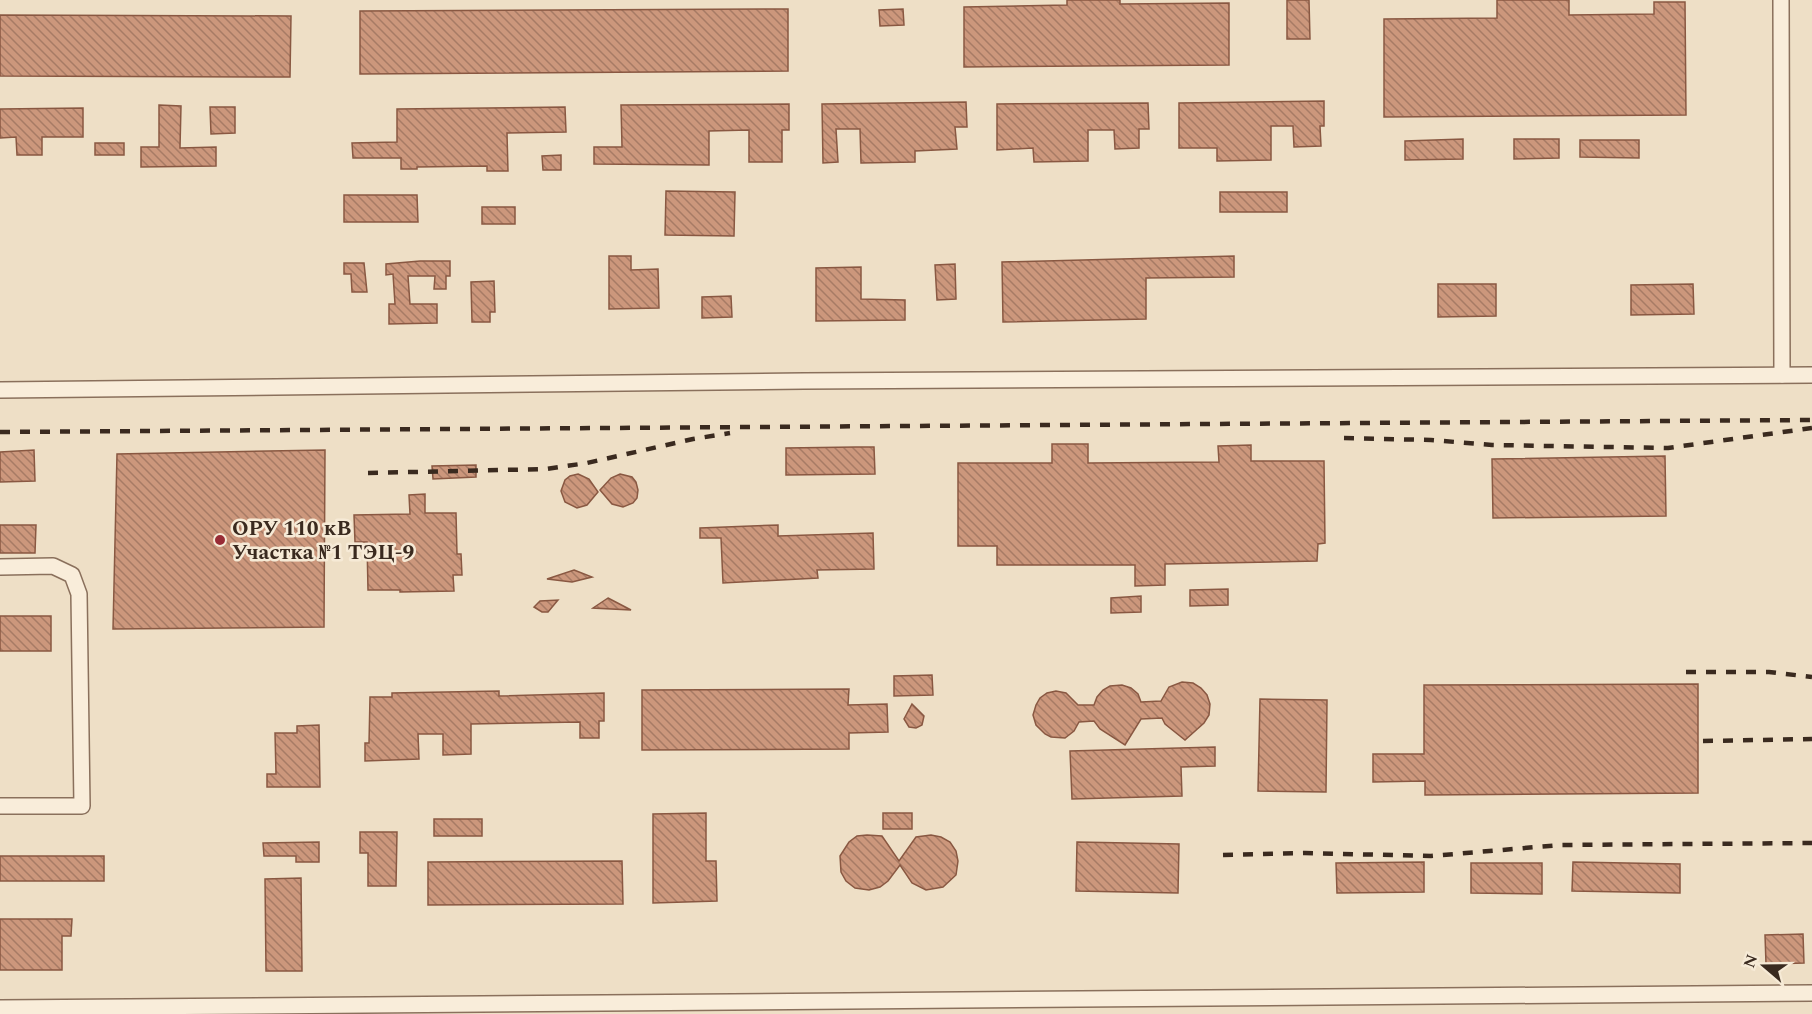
<svg xmlns="http://www.w3.org/2000/svg" width="1812" height="1014" viewBox="0 0 1812 1014" font-family="Spectral,serif">
<defs>
<pattern id="building-back-hatch" width="6" height="6" patternUnits="userSpaceOnUse" patternTransform="scale(1.5)"><rect width="6" height="6" fill="#cc977c"/><path d="M-1 5l2 2M0 0l6 6M5-1l2 2" fill="none" stroke="#a77b65"/></pattern>
</defs>
<rect width="100%" height="100%" fill="#eedfc6"/>
<!-- building -->
<g fill="url(#building-back-hatch)" stroke="#895842" stroke-width="1.5">
<polygon points="1067,0 1120,0 1120,4 1229,3 1229,65 964,67 964,7 1067,5"/>
<polygon points="1287,0 1309,0 1310,39 1287,39"/>
<polygon points="1497,0 1569,0 1569,15 1654,14 1654,2 1685,2 1686,115 1384,117 1384,19 1497,18"/>
<polygon points="788,9 788,71 360,74 360,11"/>
<polygon points="903,9 904,25 880,26 879,10"/>
<polygon points="0,15 291,16 290,77 0,76"/>
<polygon points="1324,101 1324,126 1320,126 1321,146 1294,147 1293,126 1271,126 1271,160 1217,161 1217,148 1179,148 1179,103"/>
<polygon points="966,102 967,127 955,127 957,149 915,151 915,162 861,163 860,129 836,129 838,162 823,163 822,104"/>
<polygon points="1148,103 1149,129 1139,129 1139,148 1115,149 1114,130 1088,130 1088,161 1034,162 1033,148 997,150 997,104"/>
<polygon points="789,104 789,130 782,130 782,162 749,162 749,130 709,131 709,165 594,164 594,147 622,147 621,105"/>
<polygon points="159,105 181,106 180,148 216,147 216,166 141,167 141,147 159,147"/>
<polygon points="210,107 235,107 235,133 211,134"/>
<polygon points="565,107 566,132 507,133 508,171 487,171 487,166 417,167 417,169 401,169 401,158 353,158 352,143 397,142 397,109"/>
<polygon points="83,108 83,137 42,137 42,155 17,155 16,137 0,138 0,109"/>
<polygon points="1463,139 1463,159 1405,160 1405,141"/>
<polygon points="1514,139 1559,139 1559,158 1514,159"/>
<polygon points="1580,140 1639,140 1639,158 1580,157"/>
<rect x="95" y="143" width="29" height="12"/>
<polygon points="561,155 561,170 543,170 542,156"/>
<polygon points="666,191 735,192 734,236 665,235"/>
<rect x="1220" y="192" width="67" height="20"/>
<polygon points="344,195 417,195 418,222 344,222"/>
<rect x="482" y="207" width="33" height="17"/>
<polygon points="609,256 631,256 631,270 658,269 659,308 609,309"/>
<polygon points="1234,256 1234,277 1146,278 1146,319 1003,322 1002,262"/>
<polygon points="420,261 450,261 450,276 446,276 446,289 434,289 435,276 408,276 410,304 437,304 437,323 389,324 389,304 395,304 393,274 386,275 386,264"/>
<polygon points="344,263 364,263 367,292 352,292 351,274 344,274"/>
<polygon points="955,264 956,299 937,300 935,265"/>
<polygon points="861,267 861,299 905,300 905,320 816,321 816,268"/>
<polygon points="494,281 495,312 490,312 490,322 472,322 471,282"/>
<polygon points="1438,284 1496,284 1496,316 1438,317"/>
<polygon points="1693,284 1694,314 1631,315 1631,285"/>
<polygon points="731,296 732,317 702,318 702,297"/>
<polygon points="1052,444 1088,444 1088,463 1219,462 1218,446 1251,445 1251,461 1324,461 1325,543 1318,544 1317,561 1165,564 1165,585 1135,586 1135,565 997,565 997,546 958,546 958,463 1052,463"/>
<polygon points="856,447 874,447 875,474 786,475 786,448"/>
<polygon points="34,450 35,481 0,482 0,452"/>
<polygon points="325,450 324,627 113,629 117,454"/>
<polygon points="1665,456 1666,516 1493,518 1492,459"/>
<polygon points="476,465 476,477 433,479 432,466"/>
<polygon points="578,474 589,479 598,492 587,505 577,508 565,502 561,491 565,480 570,476"/>
<polygon points="620,474 632,477 636,482 638,490 637,498 633,503 623,507 612,504 600,490 611,478"/>
<polygon points="425,494 425,513 456,513 457,554 461,554 462,575 453,575 454,591 400,592 400,590 368,590 367,542 355,542 354,515 410,514 409,495"/>
<polygon points="0,525 36,525 35,553 0,553"/>
<polygon points="778,525 778,536 873,533 874,569 817,570 818,578 723,583 721,538 700,538 700,528"/>
<polygon points="574,570 592,577 572,582 547,579"/>
<polygon points="1228,589 1228,605 1190,606 1190,590"/>
<polygon points="1141,596 1141,612 1111,613 1111,598"/>
<polygon points="608,598 631,610 593,608"/>
<polygon points="558,600 548,612 542,612 534,607 540,601"/>
<rect x="0" y="616" width="51" height="35"/>
<polygon points="932,675 933,695 894,696 894,676"/>
<polygon points="1182,682 1193,683 1201,688 1207,695 1210,704 1209,715 1204,723 1185,740 1165,724 1162,718 1141,719 1125,745 1100,729 1094,721 1079,722 1074,731 1065,738 1051,737 1045,734 1036,725 1033,715 1036,705 1040,698 1047,693 1056,691 1066,693 1078,705 1094,705 1097,697 1103,690 1110,686 1122,685 1131,688 1138,694 1141,702 1161,701 1169,687"/>
<polygon points="1698,684 1698,793 1425,795 1425,781 1373,782 1373,754 1424,754 1424,685"/>
<polygon points="849,689 848,705 887,704 888,732 849,733 849,749 642,750 642,690"/>
<polygon points="499,691 499,696 604,693 604,721 599,721 599,738 580,738 580,722 471,724 471,754 443,755 443,734 418,734 419,759 365,761 365,743 369,743 370,697 392,697 392,693"/>
<polygon points="1260,699 1327,700 1326,792 1258,791"/>
<polygon points="912,704 924,716 922,725 916,728 909,727 904,719"/>
<polygon points="319,725 320,787 267,787 267,774 276,774 275,733 297,733 297,726"/>
<polygon points="1215,747 1215,766 1181,767 1182,796 1072,799 1070,751"/>
<polygon points="706,813 706,861 716,861 717,901 653,903 653,814"/>
<rect x="883" y="813" width="29" height="16"/>
<rect x="434" y="819" width="48" height="17"/>
<polygon points="360,832 397,832 396,886 368,886 368,853 360,853"/>
<polygon points="867,835 882,836 899,861 916,837 931,835 941,837 950,842 956,851 958,861 956,875 943,887 926,890 912,883 900,865 888,881 880,887 869,890 855,888 846,881 841,872 840,856 849,842 857,836"/>
<polygon points="319,842 319,862 296,862 296,856 264,856 263,843"/>
<polygon points="1077,842 1179,844 1178,893 1076,891"/>
<rect x="0" y="856" width="104" height="25"/>
<polygon points="622,861 623,904 428,905 428,862"/>
<polygon points="1424,862 1424,892 1337,893 1336,863"/>
<polygon points="1573,862 1680,864 1680,893 1572,891"/>
<polygon points="1471,863 1542,863 1542,894 1471,893"/>
<polygon points="301,878 302,971 266,971 265,879"/>
<polygon points="0,919 72,919 71,936 62,936 62,970 0,970"/>
<polygon points="1803,934 1804,963 1766,964 1765,935"/>
</g>
<g fill="none" stroke-linecap="round" stroke-linejoin="round">
<defs>
<g id="minor">
<polyline points="1781,0 1782,375"/>
<polyline points="0,390 804,381 1812,375"/>
<polyline points="0,567 53,566 72,575 79,594 82,806 0,806"/>
<polyline points="0,1008 1812,993"/>
</g>
</defs>
<!-- minor casing -->
<use href="#minor" stroke="#8a705c" stroke-width="18"/>
<!-- minor -->
<use href="#minor" stroke="#f9edda" stroke-width="15"/>
<!-- rail -->
<g stroke="#3a2a1f" stroke-width="4.5" stroke-dasharray="10 10" stroke-linecap="butt">
<polyline points="0,432 1812,420"/>
<polyline points="1344,438 1431,440 1492,445 1668,448 1812,428"/>
<polyline points="368,473 546,469 587,463 693,439 730,433"/>
<polyline points="1686,672 1769,672 1812,677"/>
<polyline points="1703,741 1812,739"/>
<polyline points="1223,855 1305,853 1431,856 1560,845 1812,843"/>
</g>
</g>
<!-- markers -->
<circle fill="#982c36" stroke="#f6ead6" stroke-width="2" cx="220" cy="540" r="6"/>
<g text-anchor="middle" stroke-width="5" stroke-linejoin="round" paint-order="stroke">
<!-- poi labels -->
<g font-size="21" font-weight="bold" fill="#3a2a1f" stroke="#f6ead6" text-anchor="start">
<text x="232" y="535">ОРУ 110 кВ<tspan x="232" dy="24">Участка №1 ТЭЦ-9</tspan></text>
</g>
</g>
<!-- north arrow -->
<g transform="translate(1764 966) rotate(290)" stroke="#f6ead6" stroke-width="4.5" paint-order="stroke">
<path d="M0-4.5L10 22L0 15L-10 22Z" fill="#3a2a1f"/>
<text y="-9" font-size="16" font-weight="bold" text-anchor="middle" fill="#3a2a1f">N</text>
</g>
</svg>
